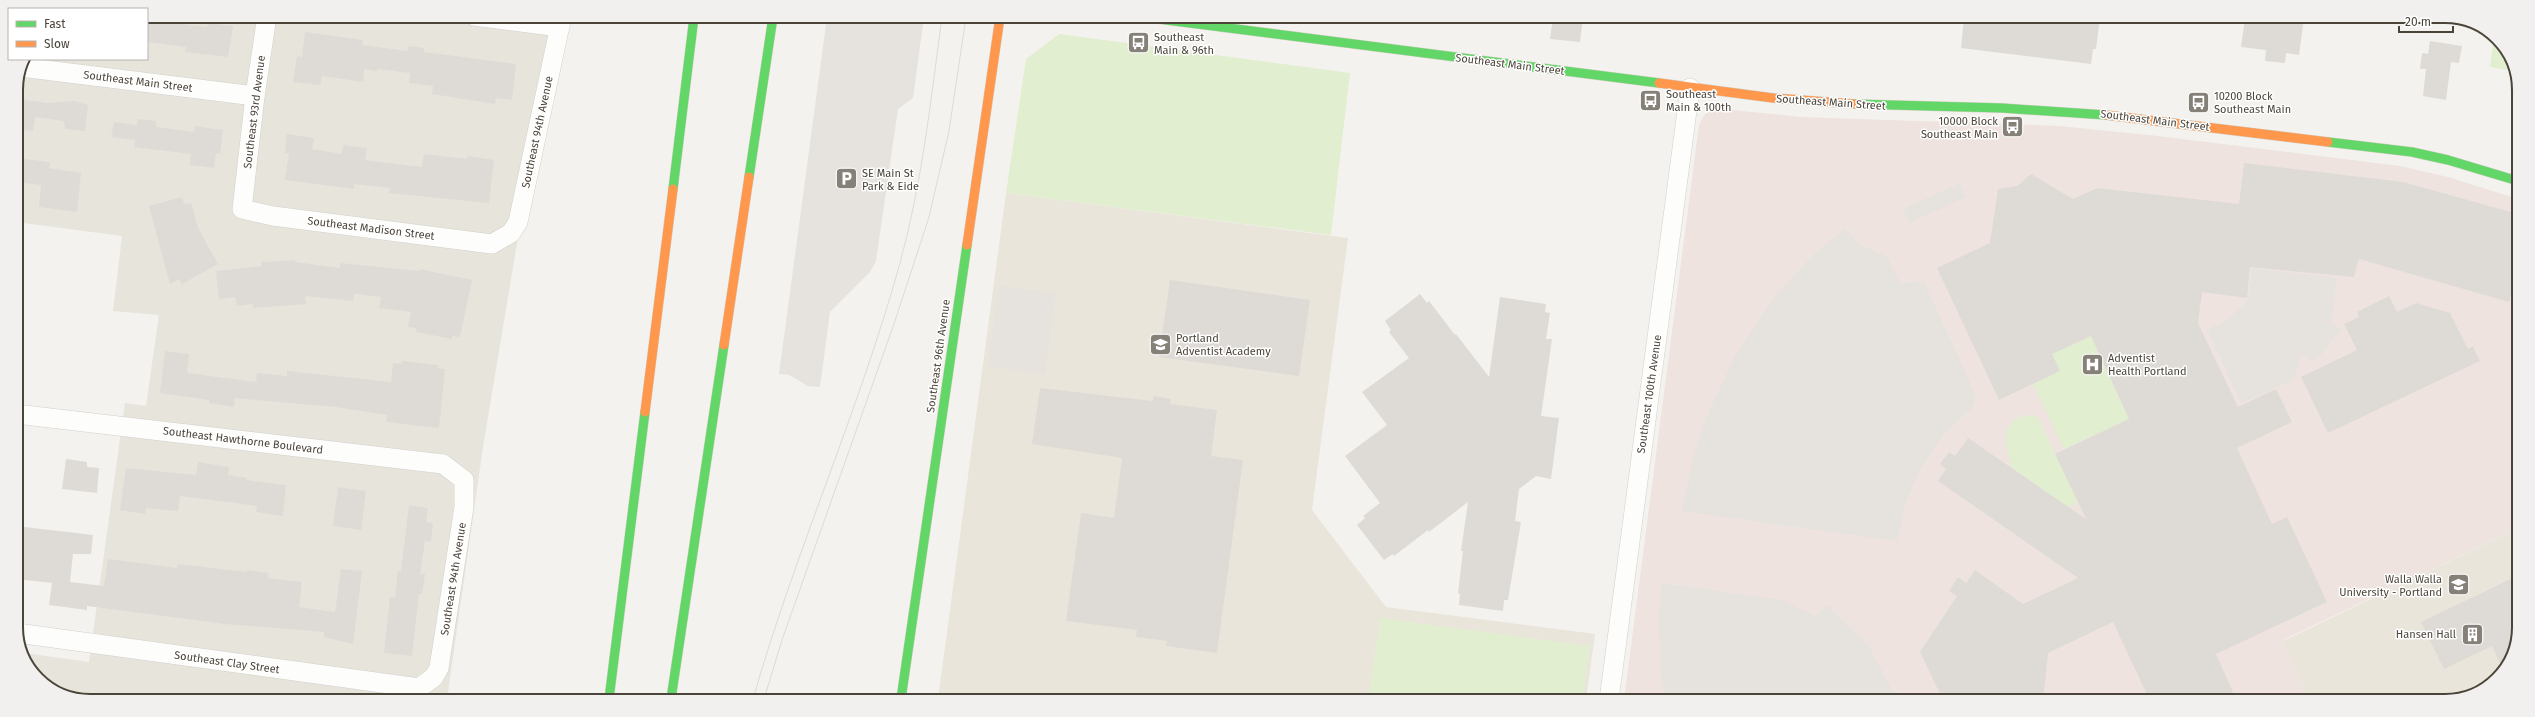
<svg xmlns="http://www.w3.org/2000/svg" width="2535" height="717" viewBox="0 0 2535 717" font-family="'Fira Sans',sans-serif">
<rect width="100%" height="100%" fill="#f4f2ee"/>
<!-- residential -->
<polygon fill="#e7e4dc" points="147,16 555,16 483,447 447,699 71,699 34,676 25,653 89,662 125,403 146,406 159,315 113,311 122,236 16,222 16,90 23,59 147,59"/>
<!-- education -->
<g fill="#eae5da">
<polygon points="1006,193 1348,238 1312,510 1386,607 1595,634 1586,700 938,699"/>
<polygon points="2517,529 2517,646 2490,686 2445,701 2308,701 2283,641"/>
</g>
<!-- medical -->
<polygon fill="#eee3df" points="1722,109 1802,117 2060,126 2158,136 2400,166 2448,177 2518,199 2517,529 2283,640 2308,701 1624,700 1699,125 1704,115 1711,110"/>
<!-- green -->
<g fill="#e1eecf">
<polygon points="1059,34 1350,73 1331,235 1006,193 1026,59"/>
<polygon points="2494,37 2501,41 2513,71 2490,67"/>
<polygon points="2091,336 2129,419 2064,449 2033,384 2060,371 2052,354"/>
<path d="M2024 415 2038 417 2078 502 2068 507 2011 467C2007 446 1998 424 2024 415Z"/>
<polygon points="1380,618 1590,646 1582,700 1368,700"/>
</g>
<!-- parking -->
<g fill="#e6e3df">
<polygon points="827,17 924,17 913,98 898,109 876,261 870,272 830,312 820,387 808,386 789,375 779,374"/>
<polygon points="1960,183 1966,197 1909,223 1903,209"/>
<polygon points="1845,228 1860,244 1888,257 1900,283 1924,282 1974,391 1975,401 1971,409 1944,434 1923,465 1906,501 1897,541 1682,511 1693,458 1709,411 1734,358 1771,301 1812,256"/>
<polygon points="2252,268 2337,278 2331,322 2341,330 2315,362 2302,354 2293,380 2241,403 2207,329 2226,321 2248,300"/>
<polygon points="999,286 1056,293 1045,374 988,366"/>
<polygon points="1662,583 1782,600 1815,616 1827,605 1869,646 1897,700 1666,700 1661,678 1658,616"/>
</g>
<!-- building -->
<g fill="#dedbd6">
<polygon points="1553,18 1583,18 1580,42 1550,39"/>
<polygon points="1964,18 2100,18 2096,49 2093,49 2091,64 1961,48"/>
<polygon points="2245,18 2304,18 2299,55 2286,53 2285,63 2265,61 2266,50 2241,47"/>
<polygon points="147,20 207,27 208,23 233,26 228,57 185,52 186,47 147,42"/>
<polygon points="305,32 363,40 362,45 408,51 409,46 424,48 424,52 516,64 512,100 496,98 495,104 432,94 433,86 409,83 410,73 378,69 377,71 364,69 363,82 322,76 320,85 293,82 297,56 302,57"/>
<polygon points="2430,41 2462,46 2459,63 2451,62 2446,100 2423,96 2426,69 2420,69 2422,53 2428,54"/>
<polygon points="17,99 48,103 75,101 88,105 85,131 65,129 64,121 35,117 33,131 16,129"/>
<polygon points="138,119 156,121 156,127 194,132 195,126 223,130 220,154 216,153 214,168 190,165 191,154 134,147 135,140 111,137 114,122 137,125"/>
<polygon points="287,134 314,138 312,149 342,154 343,145 367,148 365,160 422,167 424,154 467,159 468,156 494,160 489,203 389,193 390,188 354,184 354,189 285,180 289,153 285,153"/>
<polygon points="16,158 50,162 49,168 81,173 77,212 39,207 41,185 16,182"/>
<polygon points="2244,163 2403,182 2518,214 2518,269 2509,302 2359,259 2354,277 2250,267 2247,298 2202,292 2198,323 2238,407 2276,389 2292,422 2237,448 2272,524 2287,517 2327,602 2216,654 2233,692 2214,701 2150,701 2113,622 2048,653 2043,701 1943,700 1920,652 1957,596 1949,591 1958,577 1966,583 1975,570 2023,604 2078,578 1938,481 1946,469 1940,464 1949,452 1955,456 1968,438 2086,519 2055,454 2129,419 2091,336 2052,354 2060,371 1999,400 1937,268 1990,243 1998,189 2017,186 2031,174 2073,199 2097,188 2239,204"/>
<polygon points="182,197 184,204 191,203 198,228 218,264 182,284 179,279 170,284 149,206"/>
<polygon points="295,260 295,262 340,268 340,263 419,271 420,269 472,280 460,337 452,336 452,339 416,332 416,328 408,327 411,312 379,308 381,297 354,294 353,301 305,296 306,304 253,308 253,304 237,306 235,297 219,299 216,271 262,266 261,262"/>
<polygon points="1170,280 1310,300 1299,376 1159,357"/>
<polygon points="1420,294 1427,303 1429,301 1455,335 1456,334 1489,377 1500,297 1546,304 1545,312 1550,313 1546,339 1552,339 1541,416 1559,418 1551,479 1536,476 1519,489 1515,521 1521,522 1508,600 1504,600 1503,611 1459,605 1460,594 1458,593 1463,551 1461,551 1468,502 1429,532 1428,530 1394,556 1393,554 1384,560 1357,525 1365,518 1363,516 1380,503 1345,456 1387,425 1362,392 1409,358 1389,332 1391,330 1385,321"/>
<polygon points="2389,296 2397,312 2416,303 2450,313 2468,349 2473,346 2480,361 2328,433 2301,377 2357,350 2344,324 2359,317 2357,312"/>
<polygon points="165,351 189,354 187,373 256,382 257,373 287,376 287,371 391,382 393,363 401,364 402,361 438,365 437,368 445,369 439,428 386,422 387,415 335,407 235,398 234,407 209,403 209,400 160,393"/>
<polygon points="1040,388 1153,401 1154,396 1171,399 1170,404 1217,410 1211,456 1243,460 1217,653 1166,646 1167,641 1136,637 1137,630 1066,621 1081,513 1114,518 1122,458 1032,444"/>
<polygon points="66,459 87,462 87,467 99,468 97,493 62,489"/>
<polygon points="198,462 229,467 228,475 247,478 246,480 286,485 283,516 256,512 257,506 180,496 178,511 146,508 145,514 120,510 126,468 196,475"/>
<polygon points="338,487 366,491 361,530 333,526"/>
<polygon points="409,505 428,508 426,522 433,523 431,542 425,541 420,574 425,574 422,594 419,594 412,656 384,653 390,597 395,598 398,571 401,571"/>
<polygon points="16,526 93,535 91,554 73,554 70,582 104,586 108,559 177,568 178,564 247,572 247,570 269,573 268,578 302,582 299,607 335,612 341,569 362,571 353,644 324,637 324,632 225,624 87,606 87,610 49,605 52,583 16,579"/>
<polygon points="2517,576 2517,646 2502,667 2492,646 2444,669 2421,622"/>
</g>
<g fill="none" stroke-linecap="round" stroke-linejoin="round">
<defs>
<g id="street">
<polyline points="267,16 255,96 242,209 273,216 492,244 511,233 518,222 562,16"/>
<polyline points="474,16 560,27"/>
<polyline points="21,67 255,96"/>
<polyline points="16,414 443,464 464,480 464,507 439,668 434,677 419,688 17,633"/>
<polyline points="1609,700 1690,88"/>
</g>
<g id="fast">
<polyline points="1143,17 1659,83"/>
<polyline points="1854,104 2002,108 2106,115"/>
<polyline points="2328,142 2412,152 2448,160 2518,181"/>
<polyline points="749,177 773,17"/>
<polyline points="673,189 694,17"/>
<polyline points="609,699 645,412"/>
<polyline points="671,699 724,345"/>
<polyline points="901,699 967,245"/>
</g>
<g id="slow">
<polyline points="1659,83 1773,98 1854,104"/>
<polyline points="2106,115 2328,142"/>
<polyline points="967,245 1000,17"/>
<polyline points="724,345 749,177"/>
<polyline points="645,412 673,189"/>
</g>
</defs>
<!-- street casing -->
<use href="#street" stroke="#d2d0cb" stroke-width="20"/>
<!-- fast casing -->
<use href="#fast" stroke="#d3cfc5" stroke-width="10"/>
<!-- slow casing -->
<use href="#slow" stroke="#d3cfc5" stroke-width="10"/>
<!-- street -->
<use href="#street" stroke="#fdfdfc" stroke-width="19"/>
<!-- fast -->
<use href="#fast" stroke="#63d668" stroke-width="9"/>
<!-- slow -->
<use href="#slow" stroke="#ff974d" stroke-width="9"/>
<!-- tram -->
<g stroke="#dbdbda" stroke-width="1">
<path d="M753 699C795 552 859 411 900 263 922 183 931 99 942 17"/>
<polyline points="764,699 782,640 895,321 929,217 949,131 966,17"/>
</g>
</g>
<!-- icons -->
<defs>
<symbol id="bus-square" viewBox="-11 -11 22 22"><rect x="-9" y="-9" width="18" height="18" rx="4" fill="#868178" stroke="#fff"/><path d="M-5-6H5V4H4V6H2V4H-2V6H-4V4H-5ZM-3.5-4V0h7V-4ZM-3.5 1.2v1.5H-2V1.2ZM2 1.2v1.5H3.5V1.2Z" fill="#fff"/></symbol>
<symbol id="parking-square" viewBox="-11 -11 22 22"><rect x="-9" y="-9" width="18" height="18" rx="4" fill="#868178" stroke="#fff"/><path d="M-3.5-5.5H1a3.5 3.5 0 0 1 0 7H-1V5.5H-3.5ZM-1-3.4V-.6H.8a1.4 1.4 0 0 0 0-2.8Z" fill="#fff"/></symbol>
<symbol id="school-square" viewBox="-11 -11 22 22"><rect x="-9" y="-9" width="18" height="18" rx="4" fill="#868178" stroke="#fff"/><path d="M0-5L7-2L0 1L-7-2ZM-4 1L0 2.5L4 1V4Q0 6-4 4Z" fill="#fff"/></symbol>
<symbol id="hospital-square" viewBox="-11 -11 22 22"><rect x="-9" y="-9" width="18" height="18" rx="4" fill="#868178" stroke="#fff"/><path d="M-5-5h3v3.5h4V-5h3V5h-3V1.5h-4V5h-3Z" fill="#fff"/></symbol>
<symbol id="university-square" viewBox="-11 -11 22 22"><rect x="-9" y="-9" width="18" height="18" rx="4" fill="#868178" stroke="#fff"/><path d="M0-5L7-2L0 1L-7-2ZM-4 1L0 2.5L4 1V4Q0 6-4 4Z" fill="#fff"/></symbol>
<symbol id="building-square" viewBox="-11 -11 22 22"><rect x="-9" y="-9" width="18" height="18" rx="4" fill="#868178" stroke="#fff"/><path d="M-4-6H4V6H1V3H-1V6H-4ZM-2.5-4.3h1.7v1.8h-1.7ZM.8-4.3h1.7v1.8H.8ZM-2.5-1h1.7V.8h-1.7ZM.8-1h1.7V.8H.8Z" fill="#fff"/></symbol>
</defs>
<g fill-rule="evenodd">
<use href="#bus-square" x="1126" y="30" width="25" height="25"/>
<use href="#bus-square" x="1638" y="88" width="25" height="25"/>
<use href="#bus-square" x="2186" y="90" width="25" height="25"/>
<use href="#bus-square" x="2000" y="114" width="25" height="25"/>
<use href="#parking-square" x="834" y="166" width="25" height="25"/>
<use href="#school-square" x="1148" y="332" width="25" height="25"/>
<use href="#hospital-square" x="2080" y="352" width="25" height="25"/>
<use href="#university-square" x="2446" y="572" width="25" height="25"/>
<use href="#building-square" x="2460" y="622" width="25" height="25"/>
</g>
<g text-anchor="middle" stroke-width="3" stroke-linejoin="round" paint-order="stroke">
<!-- poi labels -->
<g font-size="11" fill="#4b4439" stroke="#fff" text-anchor="start">
<text x="1154" y="41">Southeast<tspan x="1154" dy="13">Main &amp; 96th</tspan></text>
<text x="1666" y="98">Southeast<tspan x="1666" dy="13">Main &amp; 100th</tspan></text>
<text x="2214" y="100">10200 Block<tspan x="2214" dy="13">Southeast Main</tspan></text>
<text x="1998" y="125" text-anchor="end">10000 Block<tspan x="1998" dy="13">Southeast Main</tspan></text>
<text x="862" y="177">SE Main St<tspan x="862" dy="13">Park &amp; Eide</tspan></text>
<text x="1176" y="342">Portland<tspan x="1176" dy="13">Adventist Academy</tspan></text>
<text x="2108" y="362">Adventist<tspan x="2108" dy="13">Health Portland</tspan></text>
<text x="2442" y="583" text-anchor="end">Walla Walla<tspan x="2442" dy="13">University - Portland</tspan></text>
<text x="2456" y="638" text-anchor="end">Hansen Hall</text>
</g>
<!-- street labels -->
<g font-size="11" fill="#4b4439" stroke="#fff">
<text transform="translate(1510 64) rotate(7)" y="4">Southeast Main Street</text>
<text transform="translate(138 81) rotate(7)" y="4">Southeast Main Street</text>
<text transform="translate(1831 102) rotate(4)" y="4">Southeast Main Street</text>
<text transform="translate(254 112) rotate(-83)" y="4">Southeast 93rd Avenue</text>
<text transform="translate(2155 120) rotate(7)" y="4">Southeast Main Street</text>
<text transform="translate(537 132) rotate(-78)" y="4">Southeast 94th Avenue</text>
<text transform="translate(371 228) rotate(7)" y="4">Southeast Madison Street</text>
<text transform="translate(938 356) rotate(-82)" y="4">Southeast 96th Avenue</text>
<text transform="translate(1649 394) rotate(-82)" y="4">Southeast 100th Avenue</text>
<text transform="translate(243 440) rotate(7)" y="4">Southeast Hawthorne Boulevard</text>
<text transform="translate(453 579) rotate(-81)" y="4">Southeast 94th Avenue</text>
<text transform="translate(227 662) rotate(8)" y="4">Southeast Clay Street</text>
</g>
</g>
<!-- crop -->
<path d="M0 0H2535V717H0ZM90 23H2445A67 67 0 0 1 2512 90V627A67 67 0 0 1 2445 694H90A67 67 0 0 1 23 627V90A67 67 0 0 1 90 23Z" fill="#f1f0ef" fill-rule="evenodd"/>
<path fill="none" stroke="#4b4439" stroke-width="2" d="M90 23H2445A67 67 0 0 1 2512 90V627A67 67 0 0 1 2445 694H90A67 67 0 0 1 23 627V90A67 67 0 0 1 90 23Z"/>
<!-- legend -->
<rect x="8" y="8" width="140" height="52" fill="#ffffff" stroke="#b7b4b0"/>
<rect x="16" y="21" width="20" height="6" fill="#63d668" stroke="#b7b4b0"/>
<text x="44" y="28" font-size="12" fill="#4b4439">Fast</text>
<rect x="16" y="41" width="20" height="6" fill="#ff974d" stroke="#b7b4b0"/>
<text x="44" y="48" font-size="12" fill="#4b4439">Slow</text>
<!-- scale -->
<path d="M2399 26v6h54v-6" fill="none" stroke="#4b4439" stroke-width="2"/>
<text x="2405" y="26" font-size="12" fill="#4b4439" stroke="#ffffff" stroke-width="3" paint-order="stroke">20 m</text>
</svg>
